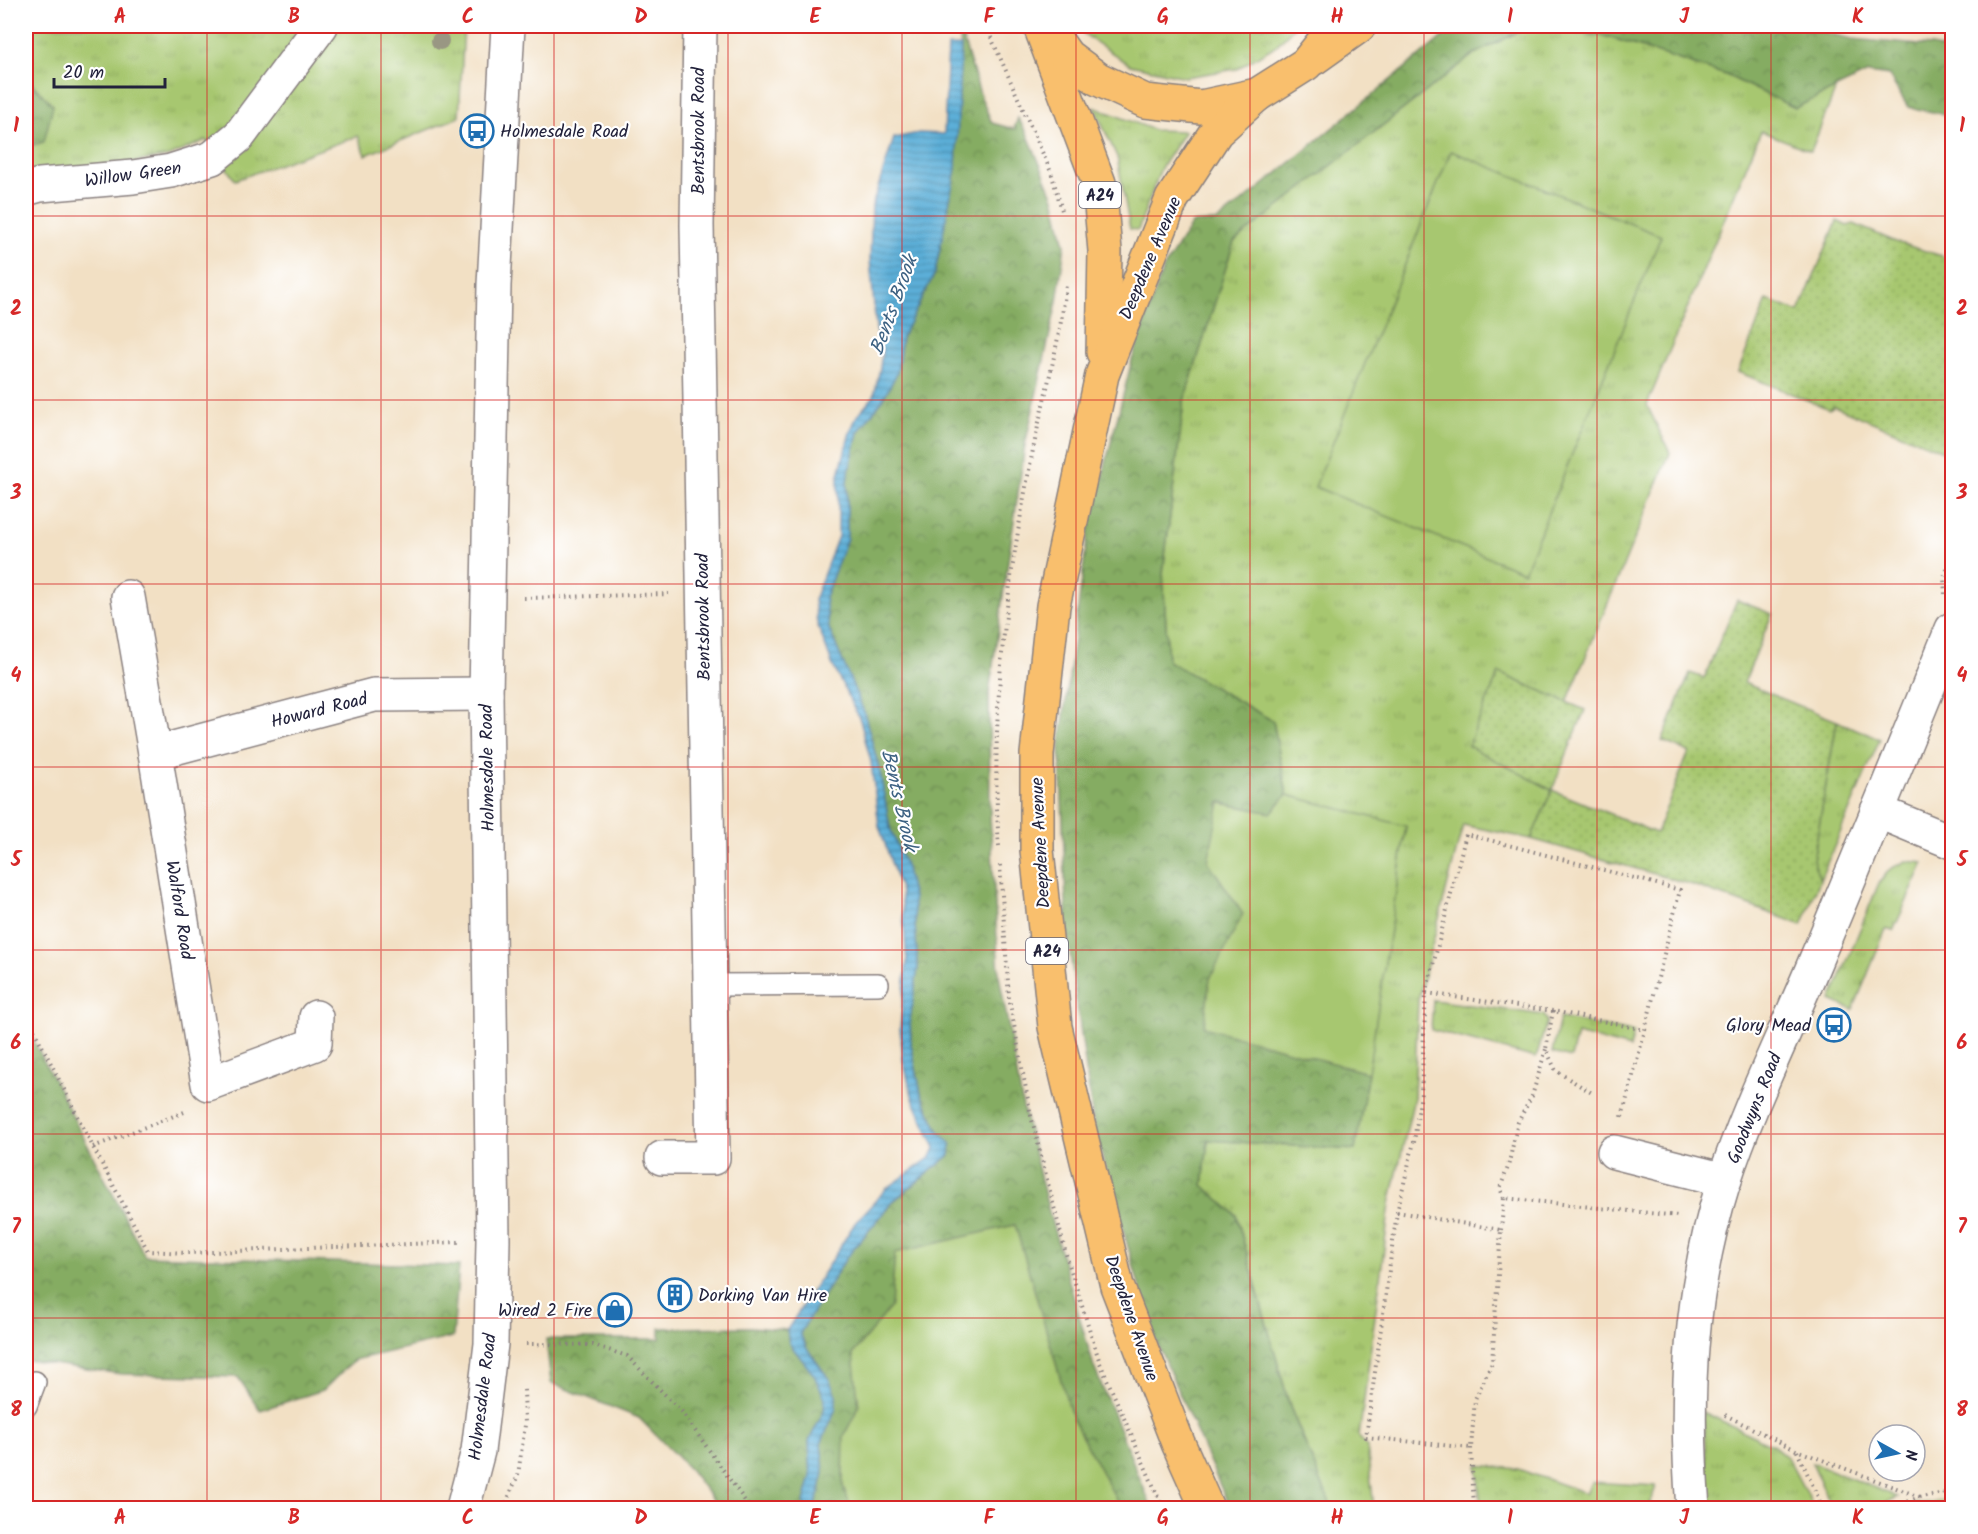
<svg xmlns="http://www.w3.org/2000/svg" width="1978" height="1534" viewBox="0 0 1978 1534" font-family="Kalam,sans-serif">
<defs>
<pattern id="grass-tufts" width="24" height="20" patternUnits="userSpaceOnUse" patternTransform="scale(1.5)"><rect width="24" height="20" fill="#a7c76f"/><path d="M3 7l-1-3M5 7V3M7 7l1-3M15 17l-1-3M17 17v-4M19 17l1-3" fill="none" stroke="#8fab61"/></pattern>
<pattern id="forest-crowns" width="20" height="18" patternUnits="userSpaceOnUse" patternTransform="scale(1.5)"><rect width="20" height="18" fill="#85ac62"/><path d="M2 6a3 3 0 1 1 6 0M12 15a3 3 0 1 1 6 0" fill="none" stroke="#6c8c52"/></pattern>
<pattern id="park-dots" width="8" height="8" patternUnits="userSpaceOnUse" patternTransform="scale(1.5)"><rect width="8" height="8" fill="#a7c76f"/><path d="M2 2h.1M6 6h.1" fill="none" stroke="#8fab61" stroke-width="1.8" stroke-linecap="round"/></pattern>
<pattern id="water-rules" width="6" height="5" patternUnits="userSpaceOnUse" patternTransform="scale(1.5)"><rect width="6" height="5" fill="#5cafd8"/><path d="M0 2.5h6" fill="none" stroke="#4c8eb0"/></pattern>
</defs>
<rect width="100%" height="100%" fill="#fff"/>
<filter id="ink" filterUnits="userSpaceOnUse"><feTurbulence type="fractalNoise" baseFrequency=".0167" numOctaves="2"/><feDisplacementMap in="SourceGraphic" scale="12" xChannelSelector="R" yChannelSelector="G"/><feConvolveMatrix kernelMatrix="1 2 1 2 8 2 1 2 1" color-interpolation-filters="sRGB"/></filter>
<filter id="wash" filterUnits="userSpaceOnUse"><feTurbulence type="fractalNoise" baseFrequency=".008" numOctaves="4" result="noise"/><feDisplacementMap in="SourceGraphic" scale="24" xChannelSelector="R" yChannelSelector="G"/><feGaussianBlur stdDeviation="1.35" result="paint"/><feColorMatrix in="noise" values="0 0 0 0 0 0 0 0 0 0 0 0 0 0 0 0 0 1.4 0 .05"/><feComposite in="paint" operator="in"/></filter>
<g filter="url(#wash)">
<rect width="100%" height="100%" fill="#f2e0c4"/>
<!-- grass -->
<g fill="url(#grass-tufts)" stroke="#647455" stroke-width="1.5">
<polygon points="26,26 464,26 459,117 366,155 358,136 235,180 206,140 170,156 128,163 26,173"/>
<polygon points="1078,26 1295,26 1277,45 1237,69 1185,77 1130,65 1084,34"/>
<polygon points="1526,28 1609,37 1726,75 1795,108 1836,88 1811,151 1761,131 1647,405 1670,453 1567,702 1499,673 1469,746 1552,790 1531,839 1463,825 1418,1000 1414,1098 1390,1204 1359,1437 1367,1447 1374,1508 1332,1508 1290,1407 1236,1215 1203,1186 1208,1140 1355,1150 1406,827 1287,795 1273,721 1168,662 1163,573 1184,401 1234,241 1474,54"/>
<polygon points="1094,107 1154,130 1185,131 1161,168 1138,230 1130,229 1117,157"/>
<polygon points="1837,721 1880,739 1820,880 1813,860"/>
<polygon points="1906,861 1924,863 1893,931 1886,929 1853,1010 1831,1000 1879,883 1890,869"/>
<polygon points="1433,1000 1544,1015 1547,1021 1536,1058 1431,1030"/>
<polygon points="1560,1018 1634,1032 1630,1048 1577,1034 1571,1058 1552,1053"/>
<polygon points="1703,1412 1774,1446 1787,1457 1814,1508 1712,1508 1707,1480"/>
<polygon points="1812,1463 1898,1497 1875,1508 1832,1508"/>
<polygon points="1477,1465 1518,1469 1586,1493 1591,1482 1656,1486 1650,1504 1646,1508 1497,1508 1484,1505 1480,1498"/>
<polygon points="1952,1499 1952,1508 1908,1508 1916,1504"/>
</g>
<!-- forest -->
<g fill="url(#forest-crowns)" stroke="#54674e" stroke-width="1.5">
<polygon points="957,26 959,26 981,97 992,123 1014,129 1018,118 1027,133 1054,198 1065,245 1057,302 1025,445 989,693 990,815 999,975 1023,1107 1050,1216 1094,1367 1152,1508 1121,1508 1072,1418 1015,1225 895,1253 891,1307 853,1354 859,1406 844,1436 843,1486 851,1508 815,1508 815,1506 824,1473 821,1444 836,1408 829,1379 806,1347 800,1333 846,1258 894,1201 950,1155 921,1094 911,1044 910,1020 918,967 913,897 905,865 890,828 880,772 864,712 829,629 825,597 847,538 847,480 858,432 883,399 897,373 902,337 935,273 961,46"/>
<polygon points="1456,26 1796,26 1852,39 1932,46 1952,51 1952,116 1908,107 1889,76 1868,73 1795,108 1726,75 1609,37 1526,28 1474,54 1234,242 1184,401 1163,573 1168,661 1273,721 1287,795 1271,813 1221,803 1208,861 1243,914 1210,979 1204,1027 1368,1073 1355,1150 1208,1140 1203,1185 1236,1215 1290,1407 1332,1508 1230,1508 1153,1334 1094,1128 1067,932 1060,745 1088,533 1132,360 1163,269 1192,223 1217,221 1252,194"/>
<polygon points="26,78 53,105 44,142 26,147"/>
<polygon points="26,1026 145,1256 459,1266 453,1337 354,1360 323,1390 260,1410 238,1377 121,1374 26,1360"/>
<polygon points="751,1327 787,1330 789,1343 814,1375 825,1398 824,1411 809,1441 811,1477 804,1502 805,1508 719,1508 690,1470 639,1418 551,1383 546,1339 660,1339 660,1328"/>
</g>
<!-- park -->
<g fill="url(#park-dots)" stroke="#647455" stroke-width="1.5">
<polygon points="1837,221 1847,226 1854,224 1896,242 1952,259 1952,455 1834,406 1829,409 1738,372 1767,300 1799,312"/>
<polygon points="1737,600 1772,614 1744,683 1837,721 1813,860 1820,880 1802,925 1690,884 1531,839 1552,790 1468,746 1499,673 1585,710 1552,790 1656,833 1689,752 1662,741 1690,673 1704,678"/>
</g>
<!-- garden -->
<g fill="#a7c76f" stroke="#647455" stroke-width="1.5">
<polygon points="1451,151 1661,236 1524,572 1315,487"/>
<polygon points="1287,795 1406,826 1368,1073 1204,1027 1210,979 1243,914 1208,861 1220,803 1271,813"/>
<polygon points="1015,1225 1072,1418 1121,1508 851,1508 843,1486 844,1436 859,1406 853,1354 891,1307 895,1253"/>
</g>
<!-- water -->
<polygon fill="url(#water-rules)" stroke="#3f688a" stroke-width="1.5" points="948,46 961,46 956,169 935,273 902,337 897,373 883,399 858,432 847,480 847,538 825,597 829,629 864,712 880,772 890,828 905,865 913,897 918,967 910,1020 911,1044 921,1094 938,1130 951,1144 950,1155 893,1201 846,1258 800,1333 806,1347 829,1379 836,1395 836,1408 821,1444 824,1473 815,1508 805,1508 804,1502 811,1477 809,1441 824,1411 825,1399 814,1375 789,1343 787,1330 855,1223 886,1189 931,1157 935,1148 913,1099 903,1060 900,1028 907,961 901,892 879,826 871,762 860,720 832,664 817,623 814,600 838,536 838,478 850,432 857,416 874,396 880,368 882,351 876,329 870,260 872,206 894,138 919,133 944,134"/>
</g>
<g filter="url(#ink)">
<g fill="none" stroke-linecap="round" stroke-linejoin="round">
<defs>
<g id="lane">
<polyline points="709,985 878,984"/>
<polyline points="26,1406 35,1382"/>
</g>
<g id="street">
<polyline points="26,189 40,185 133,177 171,171 212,158 239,136 321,26"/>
<polyline points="128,597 155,753 208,1084 315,1044 316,1017"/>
<polyline points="155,753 374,695 486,694"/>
<polyline points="1877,811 1952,842"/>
<polyline points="1614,1152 1725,1180"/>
<polyline points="662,1158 713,1158 697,225 700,26"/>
<polyline points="463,1508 478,1451 491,1344 493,1240 486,694 494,285 508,26"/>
<path d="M1693 1508C1684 1396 1690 1289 1724 1181 1749 1104 1786 1032 1817 957 1863 848 1907 739 1952 629"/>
</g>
<polyline id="primary" points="1314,58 1359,26"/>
<g id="highway">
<polyline points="1040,26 1099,183 1105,251 1103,352"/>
<polyline points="1050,32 1067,56 1098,79 1145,101 1201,107 1257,95 1306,64 1336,26"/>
<polyline points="1207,1508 1178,1443 1117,1286 1055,1027 1037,850 1037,754 1053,606 1102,375 1172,199 1216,132 1257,95"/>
</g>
</defs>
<!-- lane casing -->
<use href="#lane" stroke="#8a8180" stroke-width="24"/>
<!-- street casing -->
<use href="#street" stroke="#8a8180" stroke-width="36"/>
<!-- primary casing -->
<use href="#primary" stroke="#8a8180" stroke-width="36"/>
<!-- highway casing -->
<use href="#highway" stroke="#8a8180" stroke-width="36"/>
<!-- path -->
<g stroke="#8a8180" stroke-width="4" stroke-dasharray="1.5 4.5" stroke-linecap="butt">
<polyline points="986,26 1051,172 1063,214"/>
<polyline points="1945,594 1944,577 1952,557"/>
<polyline points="524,598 669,594"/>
<path d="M999 846C990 721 1005 594 1029 471 1040 408 1060 347 1066 284"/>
<polyline points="1000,865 1009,998 1031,1116 1067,1258 1100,1363 1163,1508"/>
<polyline points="1553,1011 1546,1049 1556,1071 1592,1093"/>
<polyline points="26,1014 93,1147 148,1251 186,1253 459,1242"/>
<polyline points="1622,1117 1645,1030"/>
<polyline points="93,1147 187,1111"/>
<polyline points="1504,1198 1500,1188 1508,1167 1518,1122 1532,1096 1546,1049"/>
<polyline points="1397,1212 1501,1230 1492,1363 1475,1399 1471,1448 1366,1437 1397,1212 1414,1142 1421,1093 1426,993 1466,834 1680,890 1645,1030 1553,1011 1426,993"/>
<polyline points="1501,1230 1504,1198 1678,1216"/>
<polyline points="526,1344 593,1345 627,1356 682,1412 750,1508"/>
<polyline points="1725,1415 1796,1450 1920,1497"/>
<polyline points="1471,1448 1474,1508"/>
<polyline points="1797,1451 1823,1508"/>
<polyline points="504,1508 518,1475 525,1425 524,1387"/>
<polyline points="1891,1508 1920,1497 1952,1492"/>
</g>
<!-- lane -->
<use href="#lane" stroke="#fff" stroke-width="21"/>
<!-- street -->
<use href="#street" stroke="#fff" stroke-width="33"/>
<!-- primary -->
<use href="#primary" stroke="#f9bf6d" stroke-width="33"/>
<!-- highway -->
<use href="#highway" stroke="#f9bf6d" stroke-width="33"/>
</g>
<!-- trees -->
<circle fill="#999783" cx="440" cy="41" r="9"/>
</g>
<!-- grid -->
<path fill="none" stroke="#d62828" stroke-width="1.5" stroke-opacity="0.55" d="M207 26V1508M381 26V1508M554 26V1508M728 26V1508M902 26V1508M1076 26V1508M1250 26V1508M1424 26V1508M1597 26V1508M1771 26V1508M26 216H1952M26 400H1952M26 584H1952M26 767H1952M26 950H1952M26 1134H1952M26 1318H1952"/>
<!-- icons -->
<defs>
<symbol id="bus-ring" viewBox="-11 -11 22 22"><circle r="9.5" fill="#fff" stroke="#1f6fb2" stroke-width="1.5"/><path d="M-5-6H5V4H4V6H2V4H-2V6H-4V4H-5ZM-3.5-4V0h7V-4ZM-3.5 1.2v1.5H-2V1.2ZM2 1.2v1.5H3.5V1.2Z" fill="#1f6fb2"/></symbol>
<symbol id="building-ring" viewBox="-11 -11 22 22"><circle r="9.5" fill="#fff" stroke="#1f6fb2" stroke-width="1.5"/><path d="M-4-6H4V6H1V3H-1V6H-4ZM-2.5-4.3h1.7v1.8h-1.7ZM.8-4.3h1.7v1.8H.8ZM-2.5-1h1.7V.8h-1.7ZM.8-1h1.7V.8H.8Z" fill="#1f6fb2"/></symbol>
<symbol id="shop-ring" viewBox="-11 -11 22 22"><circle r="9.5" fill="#fff" stroke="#1f6fb2" stroke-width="1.5"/><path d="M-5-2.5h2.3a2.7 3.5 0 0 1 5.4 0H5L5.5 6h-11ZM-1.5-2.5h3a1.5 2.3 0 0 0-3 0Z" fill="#1f6fb2"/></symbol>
</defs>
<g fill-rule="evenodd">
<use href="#bus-ring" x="458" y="112" width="38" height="38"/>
<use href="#bus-ring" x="1815" y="1006" width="38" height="38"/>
<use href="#building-ring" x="656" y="1276" width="38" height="38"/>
<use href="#shop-ring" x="596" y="1291" width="38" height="38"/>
</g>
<g text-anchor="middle" stroke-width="4.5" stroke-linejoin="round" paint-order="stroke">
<!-- shield labels -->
<g fill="#fff" stroke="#646476" stroke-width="1.5">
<rect x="1079" y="182" width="42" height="26" rx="4.5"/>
<rect x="1026" y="938" width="42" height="26" rx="4.5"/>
</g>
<g font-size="16" font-weight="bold" fill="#22223b">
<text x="1100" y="201">A24</text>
<text x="1047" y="957">A24</text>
</g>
<!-- poi labels -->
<g font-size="18" fill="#22223b" stroke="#fff" text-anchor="start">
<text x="500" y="137">Holmesdale Road</text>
<text x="1811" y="1031" text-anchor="end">Glory Mead</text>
<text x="698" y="1301">Dorking Van Hire</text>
<text x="592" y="1316" text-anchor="end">Wired 2 Fire</text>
</g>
<!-- street labels -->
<g font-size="18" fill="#22223b" stroke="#fff">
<text transform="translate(698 131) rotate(-90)" y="6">Bentsbrook Road</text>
<text transform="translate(133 174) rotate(-8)" y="6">Willow Green</text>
<text transform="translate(1150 258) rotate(-67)" y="6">Deepdene Avenue</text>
<text transform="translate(703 617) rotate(-91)" y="6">Bentsbrook Road</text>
<text transform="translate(319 710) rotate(-14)" y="6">Howard Road</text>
<text transform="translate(487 768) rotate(-91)" y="6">Holmesdale Road</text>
<text transform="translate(1040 843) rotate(-93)" y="6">Deepdene Avenue</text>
<text transform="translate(180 910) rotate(81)" y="6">Walford Road</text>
<text transform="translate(1754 1108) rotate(-68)" y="6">Goodwyns Road</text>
<text transform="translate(1132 1318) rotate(71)" y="6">Deepdene Avenue</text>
<text transform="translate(482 1397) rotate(-83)" y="6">Holmesdale Road</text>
</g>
<!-- water labels -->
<g font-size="20" font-style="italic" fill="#3c6182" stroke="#fff">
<text transform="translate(893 305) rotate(-70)" y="7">Bents Brook</text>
<text transform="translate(900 800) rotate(77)" y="7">Bents Brook</text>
</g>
</g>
<!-- margin -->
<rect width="1978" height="1534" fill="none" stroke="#fff" stroke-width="66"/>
<!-- north arrow -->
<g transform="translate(1897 1453) rotate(98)"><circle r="28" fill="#ffffff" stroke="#a7a7b1" stroke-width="1.5"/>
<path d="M0-4.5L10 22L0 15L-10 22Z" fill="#1f6fb2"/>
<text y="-9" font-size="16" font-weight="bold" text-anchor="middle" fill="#22223b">N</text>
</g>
<!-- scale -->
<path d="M54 78v9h111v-9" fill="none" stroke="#22223b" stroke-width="3"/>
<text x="63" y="78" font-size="18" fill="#22223b" stroke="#ffffff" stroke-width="4.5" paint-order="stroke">20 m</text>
<rect x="33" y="33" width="1912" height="1468" fill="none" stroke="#d62828" stroke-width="2"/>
<g font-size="20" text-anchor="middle" font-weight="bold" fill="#d62828">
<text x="120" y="23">A</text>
<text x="294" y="23">B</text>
<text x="468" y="23">C</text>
<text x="641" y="23">D</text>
<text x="815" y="23">E</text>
<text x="989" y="23">F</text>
<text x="1163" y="23">G</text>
<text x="1337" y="23">H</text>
<text x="1510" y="23">I</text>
<text x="1684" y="23">J</text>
<text x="1858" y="23">K</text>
<text x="16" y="132">1</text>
<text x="1962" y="132">1</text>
<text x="16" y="315">2</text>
<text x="1962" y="315">2</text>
<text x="16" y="499">3</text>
<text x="1962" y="499">3</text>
<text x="16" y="682">4</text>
<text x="1962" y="682">4</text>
<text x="16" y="866">5</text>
<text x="1962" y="866">5</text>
<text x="16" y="1049">6</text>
<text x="1962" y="1049">6</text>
<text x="16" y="1233">7</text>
<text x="1962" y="1233">7</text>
<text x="16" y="1416">8</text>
<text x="1962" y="1416">8</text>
<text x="120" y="1524">A</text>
<text x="294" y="1524">B</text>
<text x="468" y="1524">C</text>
<text x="641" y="1524">D</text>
<text x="815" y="1524">E</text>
<text x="989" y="1524">F</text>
<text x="1163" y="1524">G</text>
<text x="1337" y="1524">H</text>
<text x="1510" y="1524">I</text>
<text x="1684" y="1524">J</text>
<text x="1858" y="1524">K</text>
</g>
</svg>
